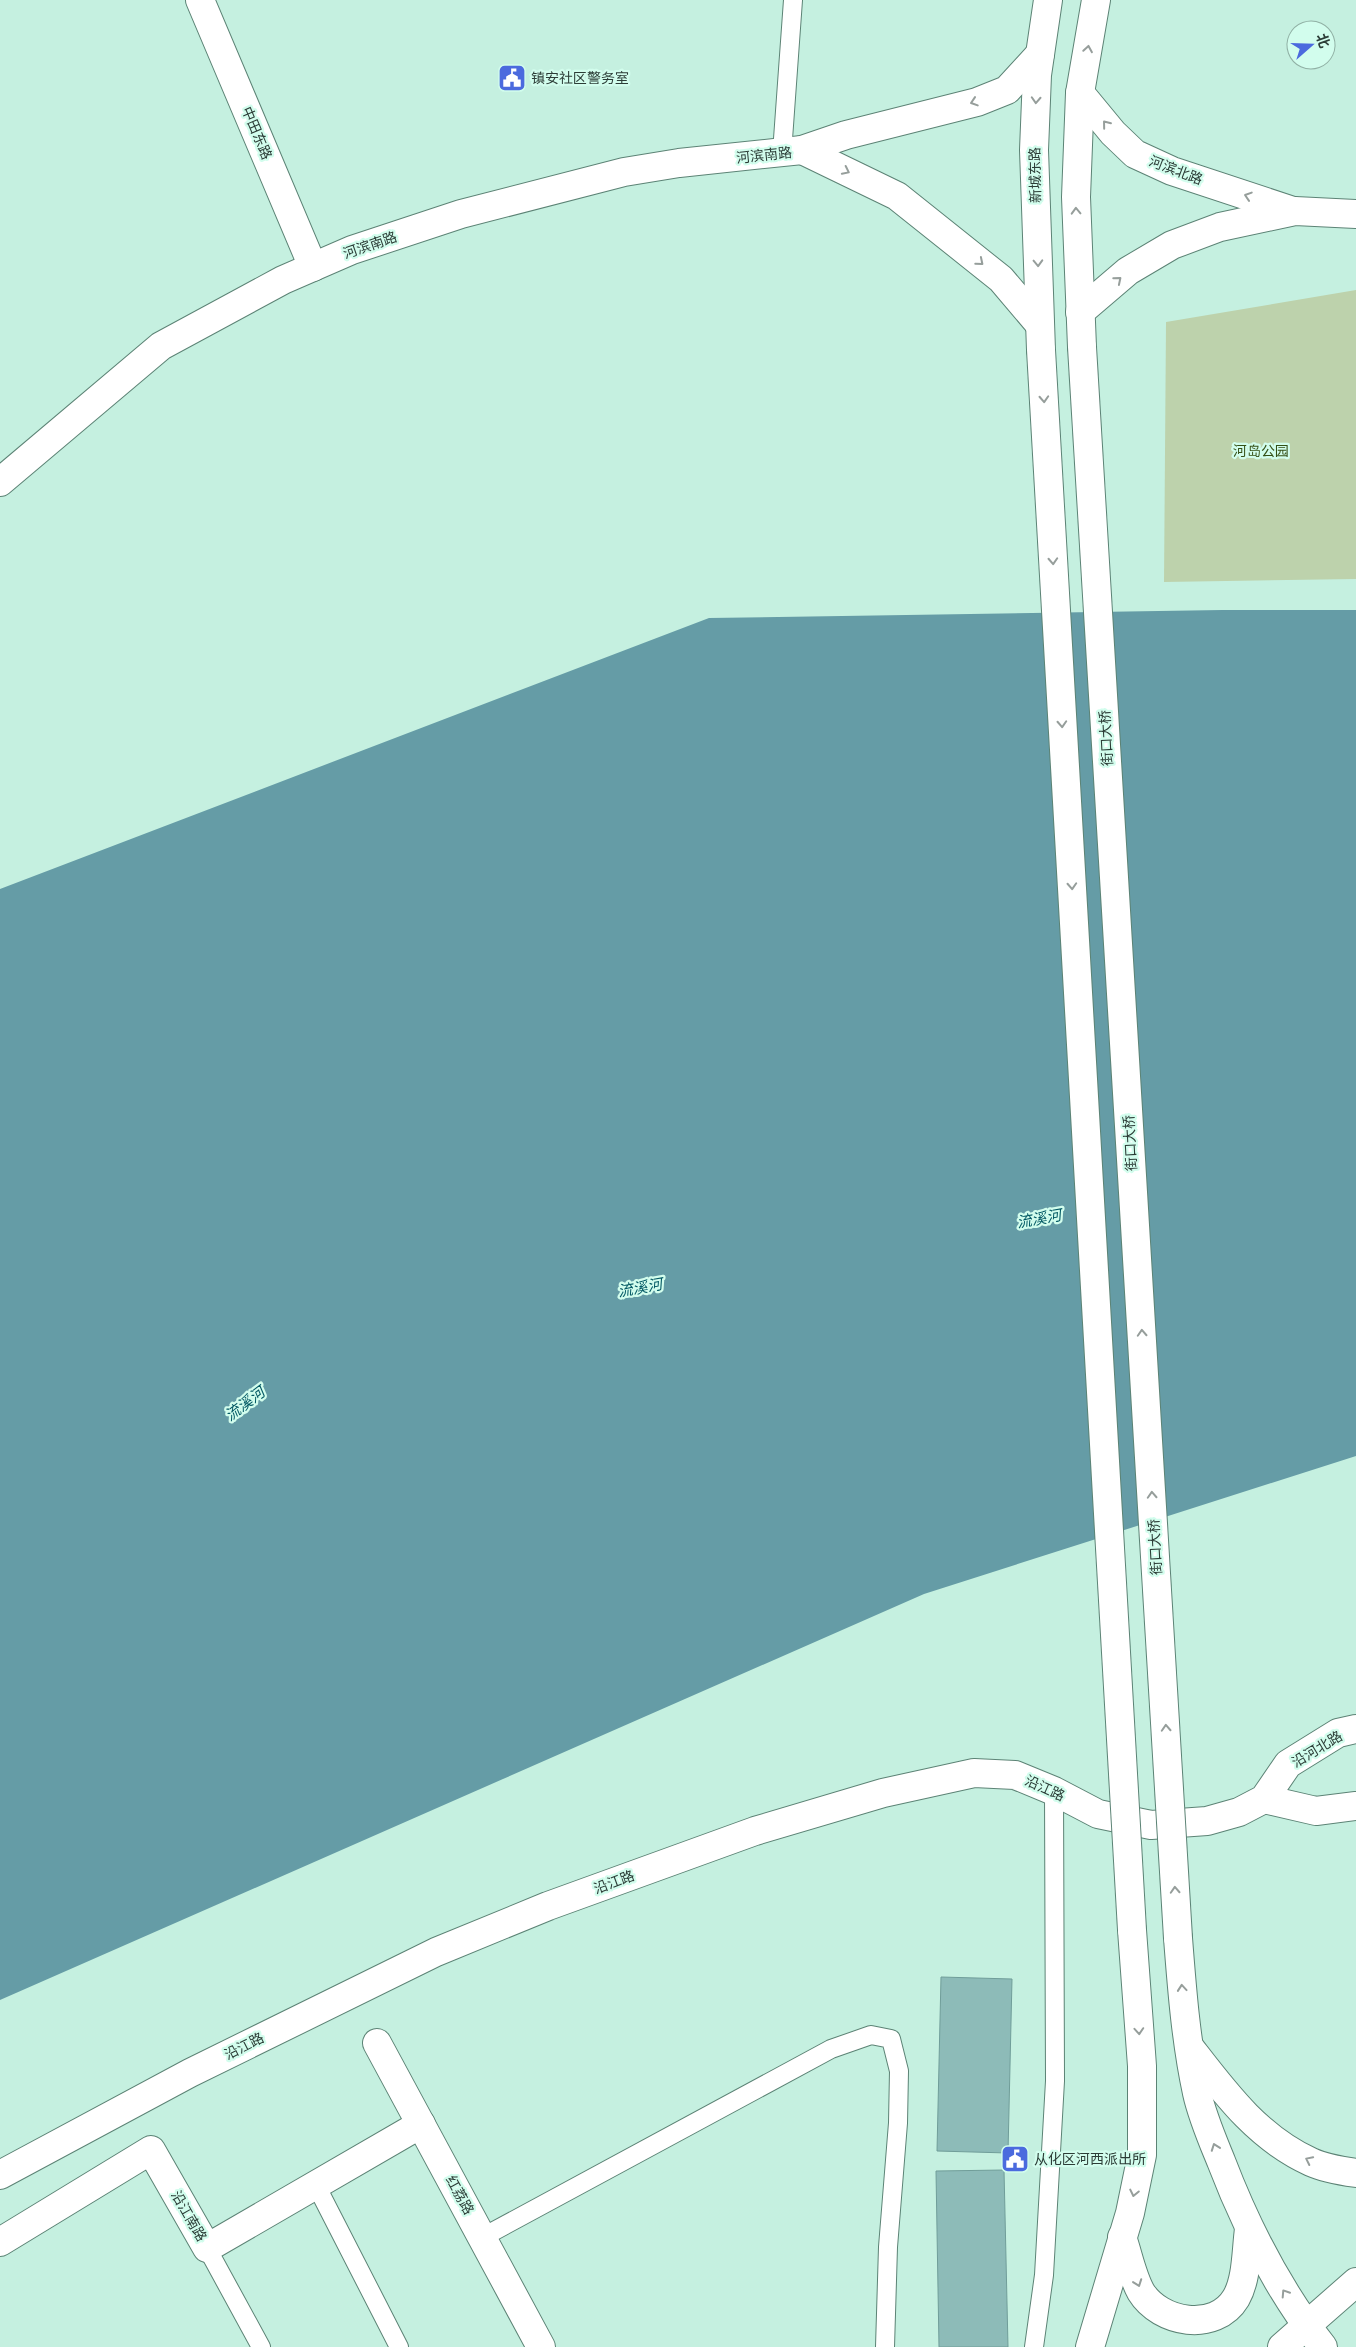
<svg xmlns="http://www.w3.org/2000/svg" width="1356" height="2347" viewBox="0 0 1356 2347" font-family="'Source Sans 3','Noto Sans SC',sans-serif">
<rect width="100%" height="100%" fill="#c5f0e0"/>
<!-- green -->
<polygon fill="#bdd2ac" points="1356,290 1356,579 1164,582 1166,322"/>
<!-- water -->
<polygon fill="#659ca6" points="1222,610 1356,610 1356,1456 924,1594 0,2000 0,889 709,618"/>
<!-- building -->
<g fill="#8dbbb8" stroke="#709d99">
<polygon points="941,1977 1012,1979 1008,2153 937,2151"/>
<polygon points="1004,2170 1008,2347 939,2347 936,2171"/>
</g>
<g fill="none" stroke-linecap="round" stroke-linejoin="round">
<defs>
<g id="service">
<polyline points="782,153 793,0"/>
<polyline points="316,2185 399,2347"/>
<polyline points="483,2237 831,2049 871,2035 891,2039 899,2071 898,2123 888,2247 885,2347"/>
<polyline points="207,2248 261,2347"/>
<polyline points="1034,2347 1044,2275 1055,2081 1054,1791"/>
</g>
<g id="minor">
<polyline points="1264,1799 1316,1811 1356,1806"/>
<polyline points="377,2043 541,2347"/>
<polyline points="0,2175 190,2073 436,1952 548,1906 755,1831 883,1793 974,1773 1015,1775 1054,1791 1098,1814 1151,1825 1207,1821 1239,1812 1264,1799 1288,1764 1338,1733 1356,1729"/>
<polyline points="0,2242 151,2150 207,2248 421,2124"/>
</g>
<g id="tertiary">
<polyline points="200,0 313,267"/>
<polyline points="802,150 897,196 1001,279 1040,325"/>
<polyline points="0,482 161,346 283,280 352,250 461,214 624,172 679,163 802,150 846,135 977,102 1007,90 1040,54"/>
</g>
<g id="secondary">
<polyline points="1080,93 1113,133 1135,154 1172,171 1293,211"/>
<polyline points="1080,312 1128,271 1172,245 1220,227 1295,211 1356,214"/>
<polyline points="1082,347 1076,197 1080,93 1096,0"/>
<polyline points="1041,350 1034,150 1037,75 1048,0"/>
<path d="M1178 1938C1182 1990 1186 2042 1197 2093 1202 2116 1212 2139 1221 2161 1247 2229 1278 2290 1323 2347"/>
<path d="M1191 2049C1225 2093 1258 2138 1311 2162 1324 2168 1342 2171 1356 2173"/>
<path d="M1122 2237C1128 2254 1132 2276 1141 2292 1160 2323 1215 2333 1236 2298 1247 2279 1246 2251 1249 2229"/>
<polyline points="1090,2347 1130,2213 1142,2155 1142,2066 1132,1930"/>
<polyline points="1282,2347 1356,2282"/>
</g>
</defs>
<!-- service casing -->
<use href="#service" stroke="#5c8375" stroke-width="20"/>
<!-- minor casing -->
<use href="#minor" stroke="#5c8375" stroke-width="30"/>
<!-- tertiary casing -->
<use href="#tertiary" stroke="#5c8375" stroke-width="30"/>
<!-- secondary casing -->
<use href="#secondary" stroke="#5c8375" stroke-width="30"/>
<!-- service -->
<use href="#service" stroke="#fff" stroke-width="18"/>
<!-- minor -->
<use href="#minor" stroke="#fff" stroke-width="28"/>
<!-- tertiary -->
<use href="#tertiary" stroke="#fff" stroke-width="28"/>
<!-- secondary -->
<use href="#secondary" stroke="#fff" stroke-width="28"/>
<defs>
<g id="secondary-bridge">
<polyline points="1082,347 1178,1938"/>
<polyline points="1041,350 1132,1930"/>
</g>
</defs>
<!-- secondary-bridge casing -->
<use href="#secondary-bridge" stroke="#5c8375" stroke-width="30" stroke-linecap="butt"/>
<!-- secondary-bridge -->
<use href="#secondary-bridge" stroke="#fff" stroke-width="28"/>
</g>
<!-- one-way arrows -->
<defs><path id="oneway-chevron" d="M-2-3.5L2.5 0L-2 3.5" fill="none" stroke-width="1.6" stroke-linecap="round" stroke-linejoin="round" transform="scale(1.25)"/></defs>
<g stroke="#969e9b">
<use href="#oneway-chevron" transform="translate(1088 49) rotate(-81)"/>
<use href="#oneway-chevron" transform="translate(1036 100) rotate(93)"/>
<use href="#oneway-chevron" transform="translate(974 102) rotate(162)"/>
<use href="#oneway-chevron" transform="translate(1106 124) rotate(-129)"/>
<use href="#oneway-chevron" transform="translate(846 171) rotate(26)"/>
<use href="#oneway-chevron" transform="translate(1248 196) rotate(-162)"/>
<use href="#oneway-chevron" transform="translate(1076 211) rotate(-92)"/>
<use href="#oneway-chevron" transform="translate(980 262) rotate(40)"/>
<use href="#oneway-chevron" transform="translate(1038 263) rotate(88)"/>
<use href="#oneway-chevron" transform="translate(1118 280) rotate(-40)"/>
<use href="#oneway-chevron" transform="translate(1044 399) rotate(87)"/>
<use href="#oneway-chevron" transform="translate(1053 561) rotate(87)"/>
<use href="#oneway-chevron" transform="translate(1062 724) rotate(87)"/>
<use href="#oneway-chevron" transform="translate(1072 886) rotate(87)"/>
<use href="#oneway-chevron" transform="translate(1142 1333) rotate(-93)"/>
<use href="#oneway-chevron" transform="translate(1152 1495) rotate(-93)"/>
<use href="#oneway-chevron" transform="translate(1166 1728) rotate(-93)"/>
<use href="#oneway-chevron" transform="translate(1175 1890) rotate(-93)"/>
<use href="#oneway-chevron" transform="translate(1182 1988) rotate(-95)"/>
<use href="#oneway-chevron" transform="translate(1139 2031) rotate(86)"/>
<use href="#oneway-chevron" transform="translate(1215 2147) rotate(-110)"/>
<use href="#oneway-chevron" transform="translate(1309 2160) rotate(-154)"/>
<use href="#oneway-chevron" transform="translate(1134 2193) rotate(102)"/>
<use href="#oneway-chevron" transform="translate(1138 2283) rotate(70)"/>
<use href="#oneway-chevron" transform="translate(1285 2293) rotate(-123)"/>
</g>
<!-- icons -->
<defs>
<symbol id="civic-square" viewBox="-11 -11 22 22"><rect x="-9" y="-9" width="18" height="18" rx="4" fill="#4b6ade" stroke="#d2fded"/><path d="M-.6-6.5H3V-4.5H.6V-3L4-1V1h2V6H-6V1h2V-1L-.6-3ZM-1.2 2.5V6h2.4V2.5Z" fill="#fff"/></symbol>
</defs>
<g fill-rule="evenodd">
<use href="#civic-square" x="496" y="62" width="32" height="32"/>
<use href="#civic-square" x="999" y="2143" width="32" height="32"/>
</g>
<g text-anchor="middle" stroke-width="4.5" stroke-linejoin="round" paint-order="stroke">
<!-- poi labels -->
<g font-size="14" fill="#2c3d37" stroke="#d2fded" text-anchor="start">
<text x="531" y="83">镇安社区警务室</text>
<text x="1034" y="2164">从化区河西派出所</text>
</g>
<!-- street labels -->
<g font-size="14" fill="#2c3d37" stroke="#d2fded">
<text transform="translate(257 133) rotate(67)" y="5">中田东路</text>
<text transform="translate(764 155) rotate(-6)" y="5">河滨南路</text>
<text transform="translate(1176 170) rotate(21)" y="5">河滨北路</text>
<text transform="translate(1035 175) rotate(-91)" y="5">新城东路</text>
<text transform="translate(370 245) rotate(-19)" y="5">河滨南路</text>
<text transform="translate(1106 738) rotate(-93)" y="5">街口大桥</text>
<text transform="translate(1130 1143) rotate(-93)" y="5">街口大桥</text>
<text transform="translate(1155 1547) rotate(-93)" y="5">街口大桥</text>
<text transform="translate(1317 1749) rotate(-31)" y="5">沿河北路</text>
<text transform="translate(1045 1788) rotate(24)" y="5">沿江路</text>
<text transform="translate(614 1882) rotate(-20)" y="5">沿江路</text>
<text transform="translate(244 2046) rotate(-27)" y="5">沿江路</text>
<text transform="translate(460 2195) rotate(61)" y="5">红荔路</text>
<text transform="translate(189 2216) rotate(60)" y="5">沿江南路</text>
</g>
<!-- park labels -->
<g font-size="14" fill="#345016" stroke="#d2fded">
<text x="1261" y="456">河岛公园</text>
</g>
<!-- water labels -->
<g font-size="15" font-style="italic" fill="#025863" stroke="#d2fded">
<text transform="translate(1039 1219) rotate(-10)" y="5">流溪河</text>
<text transform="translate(640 1288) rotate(-10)" y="5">流溪河</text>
<text transform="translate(245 1404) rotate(-37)" y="5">流溪河</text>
</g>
</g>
<!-- north arrow -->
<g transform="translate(1311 45) rotate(70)"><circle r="24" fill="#d2fded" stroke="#90b0a4"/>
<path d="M0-4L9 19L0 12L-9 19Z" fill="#4b6ade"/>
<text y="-8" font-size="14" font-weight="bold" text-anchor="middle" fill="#2c3d37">北</text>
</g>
</svg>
